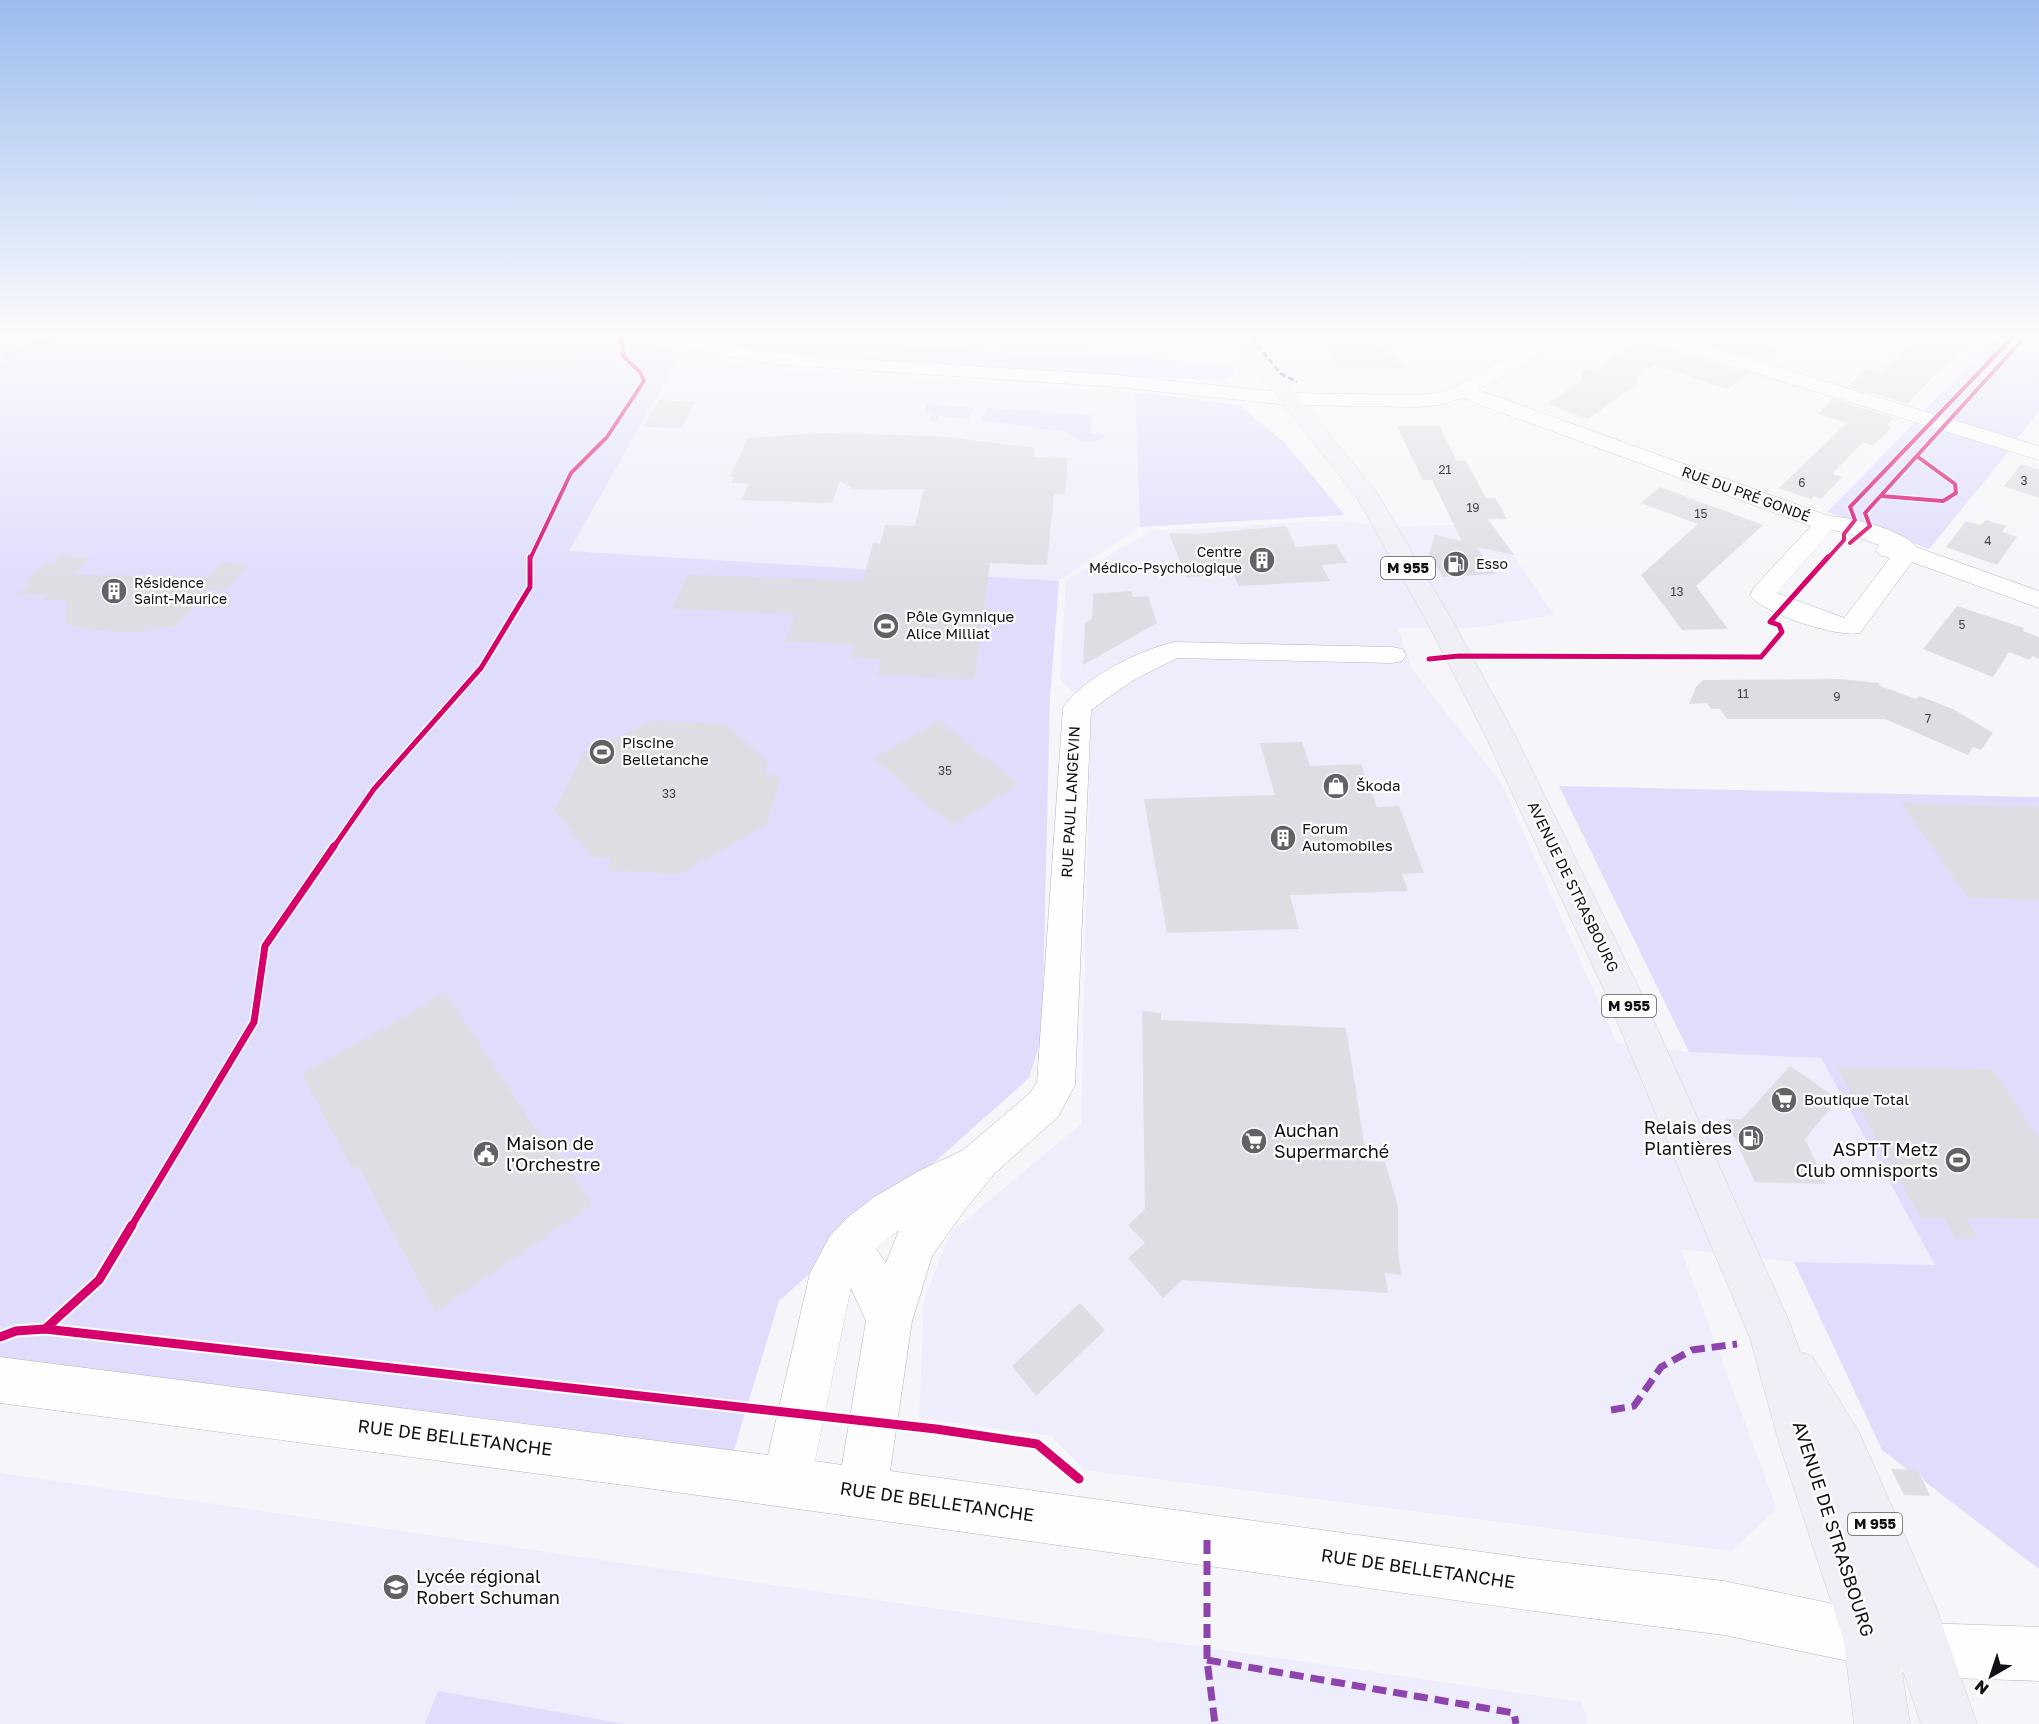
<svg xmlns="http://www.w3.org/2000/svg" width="2039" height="1724" viewBox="0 0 2039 1724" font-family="'Golos Text',sans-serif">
<rect width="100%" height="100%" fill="#f6f6fa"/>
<!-- built -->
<g fill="#eeedfb">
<polygon points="819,338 1090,338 1086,355"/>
<polygon points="681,354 754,367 1135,392 1140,527 1059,581 569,551"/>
<polygon points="1328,521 1405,526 1492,524 1554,615 1471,628 1398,628 1412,669 1502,784 1617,1043 1689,1052 1820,1057 1935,1265 1794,1262 1681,1249 1777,1509 1731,1551 1085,1470 1051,1436 919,1418 924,1300 950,1233 1081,1124 1091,708 1060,680 1066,581 1150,531"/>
<polygon points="0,1473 1582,1702 1588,1724 0,1724"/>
</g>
<!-- green -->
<g fill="#dfddfb">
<polygon points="0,338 638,338 681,354 569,551 1059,581 1050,698 1042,1036 1029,1078 779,1301 727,1473 0,1380"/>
<polygon points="689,338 813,338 1040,356 1086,355 1228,363 1236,369 1233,376 1222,380 1008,372 783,352 774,354"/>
<polygon points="1991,340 2039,353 2039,411 2015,441 1922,413"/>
<polygon points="1135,392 1239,405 1285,443 1345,515 1140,527"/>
<polygon points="927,404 974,408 969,419 939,416 936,421 929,421 932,412 925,411"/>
<polygon points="987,408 1092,415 1091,433 1104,434 1104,437 1097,441 1082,441 1066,432 980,420"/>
<polygon points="1917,420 2011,449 1929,549 1827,512"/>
<polygon points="1559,786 2039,797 2039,1569 1924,1481 1918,1470 1908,1470 1882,1450 1794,1262 1935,1265 1821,1058 1689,1052"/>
<polygon points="438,1691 625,1724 425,1724"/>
</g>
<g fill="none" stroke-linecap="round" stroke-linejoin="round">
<!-- stream -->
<polyline stroke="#cbc7f8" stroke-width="5" points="0,367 6,363 7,356 56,338"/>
</g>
<!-- building -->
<g fill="#dddde3">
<polygon points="377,338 493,338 492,349 524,343 525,351 595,344 562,377 473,364 474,362 376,352"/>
<polygon points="1325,338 1374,338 1406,368 1338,368"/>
<polygon points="1641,338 1650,338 1653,344 1748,373 1728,389 1653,365 1637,376 1636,385 1588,419 1547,404 1581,381 1583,371 1599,367"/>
<polygon points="1688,338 1747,338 1770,345 1766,348 1775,351 1763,360"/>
<polygon points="1918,338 1972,338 1907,404 1848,386 1866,369 1879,373"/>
<polygon points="1833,399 1894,418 1887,425 1892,427 1873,446 1863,442 1832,474 1842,477 1821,499 1814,496 1811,499 1779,488 1847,423 1818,414"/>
<polygon points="659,400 696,402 681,428 643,427"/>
<polygon points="1397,426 1439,426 1457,461 1466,461 1486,498 1495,498 1507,519 1488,519 1514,555 1477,547 1496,574 1443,577 1429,554 1435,535 1462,541 1432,480 1423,480"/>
<polygon points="824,433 938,436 1035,448 1034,457 1068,458 1065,494 1054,494 1047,565 990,563 974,679 877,675 881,659 851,658 854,644 785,642 795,614 672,609 688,575 863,581 873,543 880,544 885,525 915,526 924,489 869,490 853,489 840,481 832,503 741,500 749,484 731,483 734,477 730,477 748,438"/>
<polygon points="2021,464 2039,470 2039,498 2004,486"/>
<polygon points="1660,487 1763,525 1696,586 1728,629 1682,630 1641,575 1698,524 1641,503"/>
<polygon points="1986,520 2006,526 2002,532 2017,537 1997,565 1946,547 1966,521 1980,525"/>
<polygon points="1286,526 1296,547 1336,544 1347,563 1321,565 1330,581 1239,586 1233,574 1186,577 1170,536 1170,533 1197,534"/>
<polygon points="61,556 90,558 72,575 209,577 222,563 249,564 225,590 212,590 175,626 134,632 99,631 66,624 66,600 43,600 48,595 18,594 31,583 24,583 46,563 53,564"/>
<polygon points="1131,591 1133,597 1148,596 1157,623 1083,665 1085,623 1092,619 1093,594"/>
<polygon points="1957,606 2024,628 2023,631 2039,637 2039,659 2032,656 2030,660 2009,652 1993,677 1923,649"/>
<polygon points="1703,680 1841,679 1879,683 1880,686 1916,699 1919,696 1953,709 1993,733 1981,750 1973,747 1968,755 1885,719 1727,719 1720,709 1711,709 1707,703 1689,704 1696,687"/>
<polygon points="652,721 727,724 768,763 765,775 781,776 766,825 680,874 607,870 612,858 593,857 554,811 582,755"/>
<polygon points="939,721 1019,784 952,826 873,758"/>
<polygon points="1302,742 1310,766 1361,764 1377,807 1399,806 1424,873 1402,874 1408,891 1290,895 1299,929 1167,933 1144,799 1275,795 1260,743"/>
<polygon points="1901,803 2039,807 2039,900 1968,898"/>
<polygon points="446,993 545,1143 550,1140 592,1205 435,1312 358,1165 352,1169 302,1074"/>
<polygon points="1142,1011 1161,1013 1161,1020 1346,1028 1367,1161 1385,1162 1398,1206 1398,1249 1401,1275 1385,1273 1388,1293 1182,1280 1163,1298 1128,1258 1145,1243 1128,1225 1145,1209"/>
<polygon points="1790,1066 1838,1099 1805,1139 1826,1184 1755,1182 1726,1119 1742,1119"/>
<polygon points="1837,1068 1993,1069 2039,1139 2039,1219 1966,1218 1978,1238 1955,1238 1944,1218 1921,1218"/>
<polygon points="1080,1303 1105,1330 1036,1396 1012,1366"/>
<polygon points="1891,1469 1918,1470 1930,1496 1904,1495"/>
</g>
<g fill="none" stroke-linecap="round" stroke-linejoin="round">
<defs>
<g id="minor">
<path d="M651 338H691L772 352 824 357 1116 375 1288 393 1417 395 1437 393 1455 387 1542 338H1565L1563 342 1478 390 1829 516C1849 517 1905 530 1916 547L2039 591V608L1912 562 1860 633C1838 638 1763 614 1750 595L1756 585 1811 526 1462 398 1440 405 1417 407 1288 405 1116 387 772 364 660 344ZM1832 530 1847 533 1879 545 1876 550 1879 555 1890 558 1844 618 1777 593Z"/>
<polygon points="1652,338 1681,338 2039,446 2039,460 1654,342"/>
<polygon points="1994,338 2023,338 2039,343 2039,355 1996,342"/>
<path d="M1174 642 1392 647 1402 649 1406 655 1402 661 1392 663 1177 658 1132 681 1091 710 1075 1085 1058 1117 995 1173 964 1211 932 1256 912 1321 890 1471 1541 1560 1724 1581 1924 1623 2039 1627V1681L1924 1677 1724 1635 1541 1612 639 1487 0 1403V1357L768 1455 810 1273 830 1236 847 1218 874 1197 919 1171 963 1150 1030 1093 1037 1082 1063 708C1082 678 1140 650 1174 642ZM899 1230 886 1263 876 1249ZM851 1288 866 1321 842 1465 815 1461Z"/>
</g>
<polygon id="major" points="1231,338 1250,338 1376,491 1452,620 1515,735 1639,988 1789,1321 1800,1352 1812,1356 1860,1434 1936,1607 1977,1724 1921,1724 1901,1665 1910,1724 1854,1724 1844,1641 1779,1443 1750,1338 1603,988 1485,735 1426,620 1357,498"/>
</defs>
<!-- minor casing -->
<use href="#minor" stroke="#b5b5ba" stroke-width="1"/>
<!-- major casing -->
<use href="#major" stroke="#d1d1d4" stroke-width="1"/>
<!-- minor -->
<use href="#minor" fill="#fefefe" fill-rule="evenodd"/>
<!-- major -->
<use href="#major" fill="#f0eff7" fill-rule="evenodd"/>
<!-- quiet-far1 -->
<polyline stroke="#8e44ad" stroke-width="3" stroke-dasharray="6 3" stroke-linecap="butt" points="1252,338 1280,373 1297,382"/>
<!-- quiet -->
<g stroke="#8e44ad" stroke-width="7" stroke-dasharray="14 7" stroke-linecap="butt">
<polyline points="1611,1410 1634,1406 1661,1367 1692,1350 1737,1344"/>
<polyline points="1207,1540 1207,1660 1215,1724"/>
<polyline points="1207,1660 1514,1713 1516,1724"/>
</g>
<defs>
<g id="cycleway-far3">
<polyline points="1881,496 1943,501 1956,493 1955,484 1918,457"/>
<polyline points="1850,543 1870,526 1865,513 2024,338"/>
<polyline points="530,559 571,473 607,437 644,381 640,372 623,356 622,342 618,338"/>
<polyline points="1827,559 1844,540 1844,534 1855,520 1850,507 2012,338"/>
</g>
<g id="cycleway-far2">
<polyline points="1429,659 1459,656 1761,657 1782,632 1779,625 1770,622 1828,557"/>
<polyline points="333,848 374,789 481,668 530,587 530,557"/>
</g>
<polyline id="cycleway-far1" points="131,1227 254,1022 265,946 334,846"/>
<g id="cycleway">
<polyline points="45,1329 99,1280 132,1225"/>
<polyline points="0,1337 16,1331 45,1329 936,1429 1037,1444 1079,1479"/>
</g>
</defs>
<!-- cycleway-far3 casing -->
<use href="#cycleway-far3" stroke="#fff" stroke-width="6"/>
<!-- cycleway-far2 casing -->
<use href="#cycleway-far2" stroke="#fff" stroke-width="8"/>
<!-- cycleway-far1 casing -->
<use href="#cycleway-far1" stroke="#fff" stroke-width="10"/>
<!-- cycleway casing -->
<use href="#cycleway" stroke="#fff" stroke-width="13"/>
<!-- cycleway-far3 -->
<use href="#cycleway-far3" stroke="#d6006c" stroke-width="4"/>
<!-- cycleway-far2 -->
<use href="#cycleway-far2" stroke="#d6006c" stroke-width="5"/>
<!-- cycleway-far1 -->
<use href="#cycleway-far1" stroke="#d6006c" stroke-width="7"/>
<!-- cycleway -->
<use href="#cycleway" stroke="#d6006c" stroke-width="9"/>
</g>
<!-- sky -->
<linearGradient id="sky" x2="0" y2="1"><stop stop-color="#9cbcee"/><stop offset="0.58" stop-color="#fbfbfd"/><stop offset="1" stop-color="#fbfbfd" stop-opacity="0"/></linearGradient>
<rect width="2039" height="579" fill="url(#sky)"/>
<!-- icons -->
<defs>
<symbol id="building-disc" viewBox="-11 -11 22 22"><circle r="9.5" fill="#616166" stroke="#fff"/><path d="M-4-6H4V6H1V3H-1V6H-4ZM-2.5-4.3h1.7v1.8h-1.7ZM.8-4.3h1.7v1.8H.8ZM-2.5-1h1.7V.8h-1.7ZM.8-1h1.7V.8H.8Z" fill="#fff"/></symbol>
<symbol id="fuel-disc" viewBox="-11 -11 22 22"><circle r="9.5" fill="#616166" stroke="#fff"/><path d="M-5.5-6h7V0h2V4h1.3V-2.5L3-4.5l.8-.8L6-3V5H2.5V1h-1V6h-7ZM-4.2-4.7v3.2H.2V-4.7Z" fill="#fff"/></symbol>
<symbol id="stadium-disc" viewBox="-11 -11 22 22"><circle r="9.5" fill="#616166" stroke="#fff"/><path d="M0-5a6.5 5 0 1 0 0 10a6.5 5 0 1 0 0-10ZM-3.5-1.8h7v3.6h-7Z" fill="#fff"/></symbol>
<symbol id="shop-disc" viewBox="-11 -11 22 22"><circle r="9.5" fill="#616166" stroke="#fff"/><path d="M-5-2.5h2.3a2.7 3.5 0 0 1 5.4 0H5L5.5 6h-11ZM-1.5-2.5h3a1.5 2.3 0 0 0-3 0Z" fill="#fff"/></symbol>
<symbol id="supermarket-disc" viewBox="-11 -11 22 22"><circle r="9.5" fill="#616166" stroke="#fff"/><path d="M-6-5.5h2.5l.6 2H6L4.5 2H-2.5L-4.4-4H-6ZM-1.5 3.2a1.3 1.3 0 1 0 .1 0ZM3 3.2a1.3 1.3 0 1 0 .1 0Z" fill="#fff"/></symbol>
<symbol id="civic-disc" viewBox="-11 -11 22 22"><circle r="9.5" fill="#616166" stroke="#fff"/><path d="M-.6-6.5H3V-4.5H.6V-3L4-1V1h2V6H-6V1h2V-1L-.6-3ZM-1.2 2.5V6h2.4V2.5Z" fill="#fff"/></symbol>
<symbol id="school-disc" viewBox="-11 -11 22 22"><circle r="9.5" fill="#616166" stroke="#fff"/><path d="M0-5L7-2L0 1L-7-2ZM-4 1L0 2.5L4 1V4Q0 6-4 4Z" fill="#fff"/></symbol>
</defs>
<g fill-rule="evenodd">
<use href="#building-disc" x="1247" y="545" width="30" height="30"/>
<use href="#fuel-disc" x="1441" y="549" width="30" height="30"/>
<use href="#building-disc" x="99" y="576" width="30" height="30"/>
<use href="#stadium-disc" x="871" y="611" width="30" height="30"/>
<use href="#stadium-disc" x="587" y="737" width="30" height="30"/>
<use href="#shop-disc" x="1321" y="771" width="30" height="30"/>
<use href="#building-disc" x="1268" y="823" width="30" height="30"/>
<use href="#supermarket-disc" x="1769" y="1085" width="30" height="30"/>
<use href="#fuel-disc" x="1736" y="1123" width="30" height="30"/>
<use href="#supermarket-disc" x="1239" y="1126" width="30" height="30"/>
<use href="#civic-disc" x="471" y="1139" width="30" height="30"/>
<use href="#stadium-disc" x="1943" y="1145" width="30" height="30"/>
<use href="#school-disc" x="381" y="1572" width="30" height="30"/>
</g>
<g text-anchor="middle" stroke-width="4.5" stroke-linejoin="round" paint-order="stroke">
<!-- number labels -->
<g font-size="12" fill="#46464c">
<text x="1445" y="474">21</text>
<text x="2024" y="485">3</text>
<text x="1802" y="487">6</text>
<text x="1473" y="512">19</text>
<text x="1701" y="518">15</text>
<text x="1988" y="545">4</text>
<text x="1677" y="596">13</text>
<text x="1962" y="629">5</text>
<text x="1743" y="698">11</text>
<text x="1837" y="701">9</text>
<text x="1928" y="723">7</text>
<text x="945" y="775">35</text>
<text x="669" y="798">33</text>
</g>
<!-- far-street labels -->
<g font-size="14" fill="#111117" stroke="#fff">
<text transform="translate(1746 494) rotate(20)" y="5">RUE DU PRÉ GONDÉ</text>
</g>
<!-- far-poi labels -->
<g font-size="14" fill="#111117" stroke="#fff" text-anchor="start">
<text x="1242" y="557" text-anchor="end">Centre<tspan x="1242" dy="16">Médico-Psychologique</tspan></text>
<text x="1476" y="569">Esso</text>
<text x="134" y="588">Résidence<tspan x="134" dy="16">Saint-Maurice</tspan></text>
</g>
<!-- shield labels -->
<g fill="#fff" stroke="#58585d" stroke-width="1.5">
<rect x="1381" y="557" width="54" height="22" rx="4.5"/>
<rect x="1602" y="995" width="54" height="22" rx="4.5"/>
<rect x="1848" y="1513" width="54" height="22" rx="4.5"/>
</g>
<g font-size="14" font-weight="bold" fill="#111117">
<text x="1408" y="573">M 955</text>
<text x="1629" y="1011">M 955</text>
<text x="1875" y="1529">M 955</text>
</g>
<!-- poi labels -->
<g font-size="15" fill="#111117" stroke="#fff" text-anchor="start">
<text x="906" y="622">Pôle Gymnique<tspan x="906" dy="17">Alice Milliat</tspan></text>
<text x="622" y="748">Piscine<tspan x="622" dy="17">Belletanche</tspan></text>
<text x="1356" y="791">Škoda</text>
<text x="1302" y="834">Forum<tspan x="1302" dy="17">Automobiles</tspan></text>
<text x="1804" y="1105">Boutique Total</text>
</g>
<!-- street labels -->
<g font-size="15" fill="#111117" stroke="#fff">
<text transform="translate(1071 802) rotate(-87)" y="5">RUE PAUL LANGEVIN</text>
<text transform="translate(1573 887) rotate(64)" y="5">AVENUE DE STRASBOURG</text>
</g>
<!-- near-poi labels -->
<g font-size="18" fill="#111117" stroke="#fff" text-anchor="start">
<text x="1732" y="1134" text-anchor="end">Relais des<tspan x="1732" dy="21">Plantières</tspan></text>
<text x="1274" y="1137">Auchan<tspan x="1274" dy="21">Supermarché</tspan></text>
<text x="506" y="1150">Maison de<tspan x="506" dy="21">l'Orchestre</tspan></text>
<text x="1938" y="1156" text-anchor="end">ASPTT Metz<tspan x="1938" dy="21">Club omnisports</tspan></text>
<text x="416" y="1583">Lycée régional<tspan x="416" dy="21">Robert Schuman</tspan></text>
</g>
<!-- near-street labels -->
<g font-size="18" fill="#111117" stroke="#fff">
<text transform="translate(455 1438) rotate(7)" y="6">RUE DE BELLETANCHE</text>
<text transform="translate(937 1502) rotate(8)" y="6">RUE DE BELLETANCHE</text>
<text transform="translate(1833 1529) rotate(72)" y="6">AVENUE DE STRASBOURG</text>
<text transform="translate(1418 1569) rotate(8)" y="6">RUE DE BELLETANCHE</text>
</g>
</g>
<!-- north arrow -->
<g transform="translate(1991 1676) rotate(219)" stroke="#ffffff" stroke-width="4.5" paint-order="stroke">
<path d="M0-4.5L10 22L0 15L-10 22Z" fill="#111117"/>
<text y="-9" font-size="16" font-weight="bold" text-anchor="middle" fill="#111117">N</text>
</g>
</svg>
